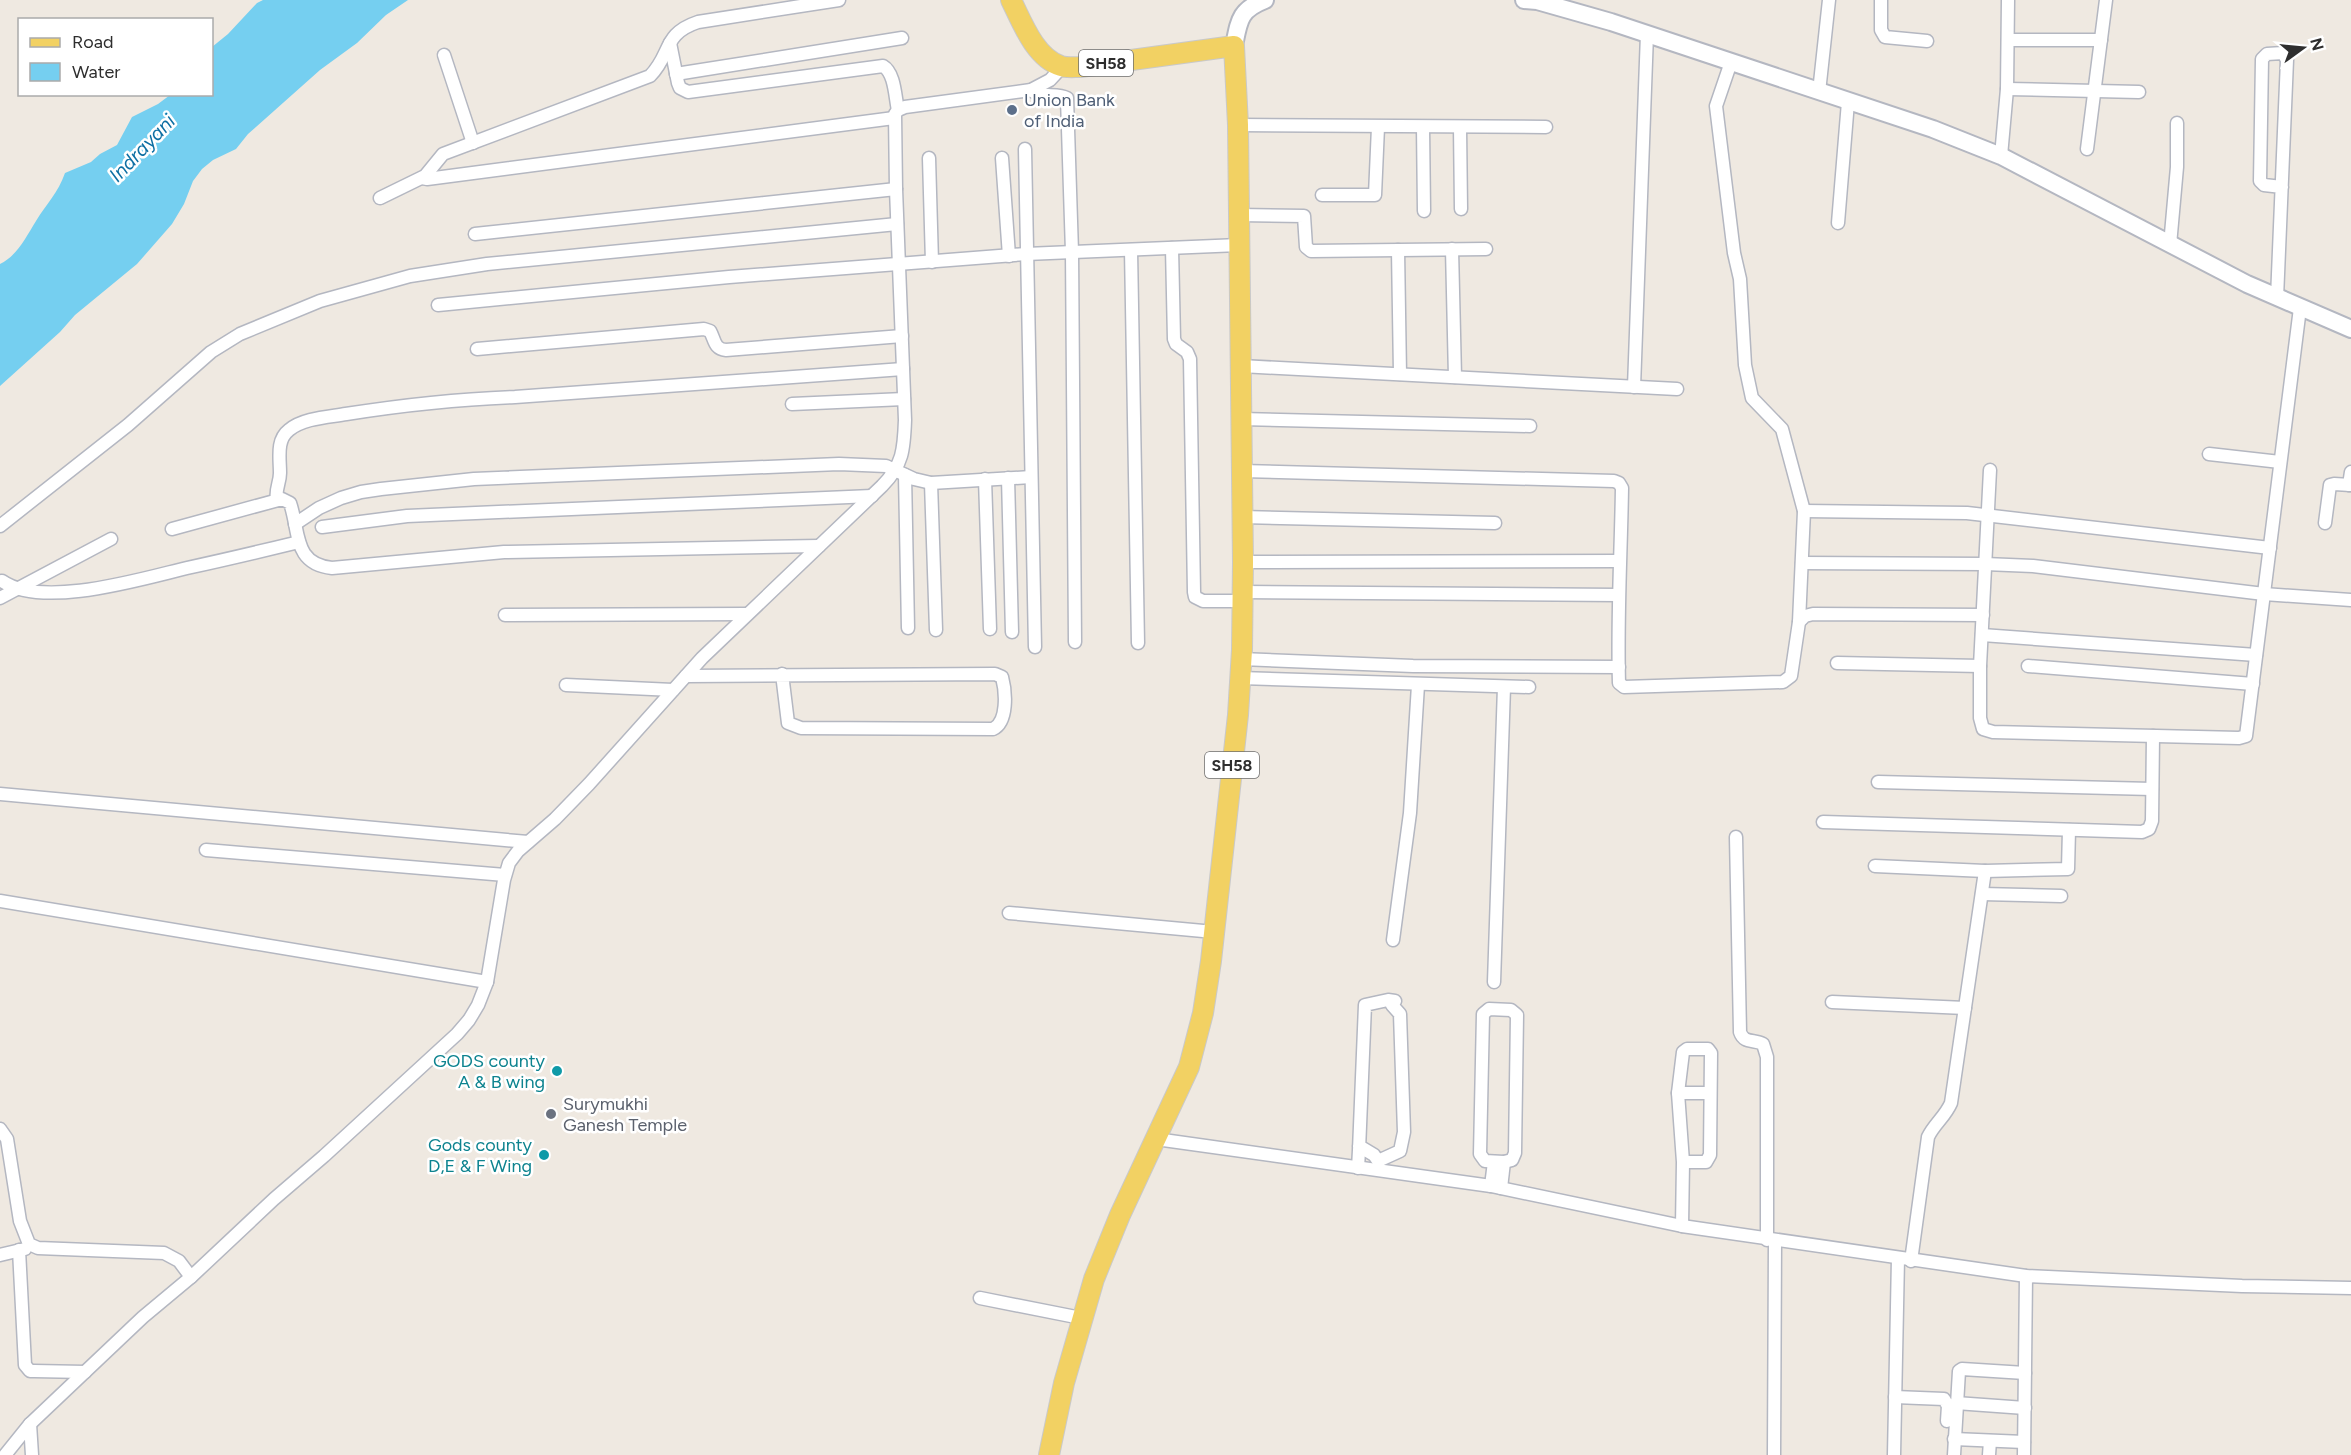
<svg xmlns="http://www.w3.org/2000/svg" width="2351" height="1455" viewBox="0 0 2351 1455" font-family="Figtree,sans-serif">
<rect width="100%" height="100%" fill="#efe9e1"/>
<!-- water -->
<path fill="#75cff0" d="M263 0H408L386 15 357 43 320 70 248 134 236 149 213 160 202 169 193 181 184 204 172 224 137 264 75 315 60 332 0 386V264C17 256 26 237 36 221 47 203 58 193 65 173L91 162 100 154 117 145 132 117 158 104 170 95 212 94V47L228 34 257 3Z"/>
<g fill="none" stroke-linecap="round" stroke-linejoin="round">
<defs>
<g id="minor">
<polyline points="1881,0 1881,30 1885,37 1927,41"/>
<polyline points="2008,40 2101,40"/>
<path d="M670 43 678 83 680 88 688 92 883 66C895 73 895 97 898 110"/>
<polyline points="444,55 473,143"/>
<polyline points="1731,62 1716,106 1734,253 1740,279 1745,365 1752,398 1782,429 1804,511 1799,622"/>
<polyline points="676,74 902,38"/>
<polyline points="2007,89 2139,92"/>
<path d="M1031 90C1042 99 1056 92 1067 98L1072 252 1075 642"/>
<polyline points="1819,92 1829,0"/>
<polyline points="1238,125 1546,127"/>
<polyline points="1423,127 1424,211"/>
<polyline points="1460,127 1461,209"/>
<polyline points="1025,149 1035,647"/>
<polyline points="2087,149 2106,0"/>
<polyline points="2001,156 2007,89 2008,0"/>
<polyline points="929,158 932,262"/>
<polyline points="1002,158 1009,256"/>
<polyline points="422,178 427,179 894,118"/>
<polyline points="1322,195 1375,195 1378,127"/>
<path d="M380 198 425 176 443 154 650 76C672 54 662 34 698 22L839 0"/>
<polyline points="1239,215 1304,216 1306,247 1311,251 1486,249"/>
<polyline points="1838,223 1848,102"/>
<polyline points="475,234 896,189"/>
<polyline points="2170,245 2177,167 2177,123"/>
<polyline points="1172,248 1174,339 1176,344 1187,352 1190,359 1194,592 1195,597 1203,601 1243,601"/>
<polyline points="1452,249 1455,377"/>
<polyline points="1131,250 1138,643"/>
<polyline points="1398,250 1400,374"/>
<polyline points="2277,298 2287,60 2283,53 2267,54 2262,59 2260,181 2264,185 2282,187"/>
<polyline points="438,305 729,277 1026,254 1239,245"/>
<path d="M477 349 704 329 710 331C715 340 714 349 726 350L902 336"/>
<polyline points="1241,366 1677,389"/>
<polyline points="1634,387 1647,34"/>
<polyline points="792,404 904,399"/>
<polyline points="1241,419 1530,426"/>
<polyline points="2209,454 2280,462"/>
<polyline points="1990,470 1980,666 1980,718 1983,729 1993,732 2239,738 2246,736 2300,308"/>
<path d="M1242 471 1614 481 1619 483 1622 488C1621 553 1617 618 1619 683L1624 687 1783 682 1791 676 1799 622 1805 616 1813 614 1983 615"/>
<polyline points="905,475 908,628"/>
<polyline points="1008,478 1012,632"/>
<polyline points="985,479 990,629"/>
<polyline points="931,483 936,630"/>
<polyline points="2349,485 2351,472"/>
<path d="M277 499C275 489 280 483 280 473 280 458 276 440 289 430 303 418 329 417 346 414 403 405 456 399 515 397L903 369"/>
<polyline points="1804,511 1967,513 2270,548"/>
<polyline points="1242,517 1495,523"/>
<polyline points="2325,523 2330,485 2334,484 2351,485"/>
<polyline points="295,524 319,508 341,498 361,492 381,489 474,479 839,464 886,466 914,479 931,483 1031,477"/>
<polyline points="0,526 128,425 211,352 240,334 320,301 410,276 487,264 897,224"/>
<polyline points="322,527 407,516 872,496"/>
<path d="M172 529 282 499 290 503C300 532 293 564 332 568L504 552 819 546"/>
<polyline points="1243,562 1619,561"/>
<polyline points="1802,563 1985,564 2033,566 2264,594 2351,600"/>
<path d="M2 581C42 609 141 579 187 568 224 560 262 551 299 542"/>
<polyline points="1243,592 1618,595"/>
<polyline points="0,598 111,539"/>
<polyline points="505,615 747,614"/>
<polyline points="1982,635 2256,655"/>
<polyline points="1241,659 1413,666 1619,667"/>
<polyline points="1837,663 1980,666"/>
<polyline points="2028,666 2253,684"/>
<path d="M686 676C789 676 892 675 995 674L1002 677C1006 692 1008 722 993 729L801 728 788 723 782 674"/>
<polyline points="1240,678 1529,687"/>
<polyline points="566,685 673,690"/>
<polyline points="1878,782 2152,789"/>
<polyline points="0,794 528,842"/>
<polyline points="1823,822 2142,832 2149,829 2152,821 2153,736"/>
<path d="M1736 837 1740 1032C1744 1044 1754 1039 1763 1044L1767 1057V1240"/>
<polyline points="206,850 505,875"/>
<polyline points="1875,866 1985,871 2068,869 2069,830"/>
<polyline points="1982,894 2061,896"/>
<polyline points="0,901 487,982"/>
<polyline points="1009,913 1214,932"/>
<polyline points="1393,940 1410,813 1418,685"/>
<polyline points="1494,982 1504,687"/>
<polyline points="1832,1002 1965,1008"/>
<polygon points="1489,1009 1511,1010 1517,1015 1515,1153 1512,1160 1504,1162 1485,1161 1480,1154 1483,1014"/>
<polyline points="1678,1093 1710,1093"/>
<polyline points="0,1129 7,1139 20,1221 29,1244 38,1248 164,1253 179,1261 191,1277"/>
<polyline points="1156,1139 1491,1186 1682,1226 2026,1276 2242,1286 2351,1288"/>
<polyline points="1358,1168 1359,1150 1365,1005 1388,1000 1395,1001 1392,1005 1400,1014 1404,1132 1400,1151 1378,1161 1374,1155 1359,1146"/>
<polyline points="1491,1186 1494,1162"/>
<polyline points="1501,1188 1504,1162"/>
<polyline points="1682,1226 1683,1162 1678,1093 1683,1052 1687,1049 1708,1049 1711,1053 1710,1155 1706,1162 1683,1162"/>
<polyline points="19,1250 25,1365 30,1371 34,1371 85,1372"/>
<polyline points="0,1255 25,1249"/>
<path d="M1911 1261 1928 1137C1934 1124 1945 1117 1951 1103L1985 871"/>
<polyline points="980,1298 1081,1318"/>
<polyline points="1895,1397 1944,1399 1948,1406 1947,1421"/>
<polyline points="1956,1403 2025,1408"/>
<polyline points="30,1424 32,1455"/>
<polyline points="1954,1439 2024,1442"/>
<path d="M5 1455 30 1424 143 1317 191 1277 274 1199 324 1156 457 1034 469 1020 478 1005 487 982 504 880 509 863 518 851 555 819 589 784 702 658 882 486C903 465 904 449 905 420L896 189 895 114 898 110 905 107 1031 90 1050 80 1062 67"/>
<polyline points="1774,1455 1775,1241"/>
<polyline points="1894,1455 1898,1258"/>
<polyline points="1954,1455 1959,1371 1962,1369 2025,1373"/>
<polyline points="1989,1455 1990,1441"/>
<polyline points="2024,1455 2026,1276"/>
</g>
<g id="secondary">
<polyline points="1524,0 1537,1 1611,22 1933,129 2001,156 2247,284 2351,329"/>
<path d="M1234 46C1239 21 1239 10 1265 0"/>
</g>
<path id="primary" d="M1011 0C1022 22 1035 58 1061 66 1066 68 1074 67 1080 67L1234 46 1238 125 1243 562 1242 650 1238 715 1211 961 1203 1013 1189 1067 1120 1215 1094 1279 1064 1383 1049 1455"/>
</defs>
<!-- minor casing -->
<use href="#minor" stroke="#b4b7c1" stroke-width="15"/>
<!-- secondary casing -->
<use href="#secondary" stroke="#b4b7c1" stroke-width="20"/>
<!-- primary casing -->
<use href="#primary" stroke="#c9c9c9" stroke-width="22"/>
<!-- minor -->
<use href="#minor" stroke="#fff" stroke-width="12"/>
<!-- secondary -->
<use href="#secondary" stroke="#fff" stroke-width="16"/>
<!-- primary -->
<use href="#primary" stroke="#f2d163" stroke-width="20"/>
</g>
<!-- markers -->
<circle fill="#5c6f8a" stroke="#fff" stroke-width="2" cx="1012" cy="110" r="6"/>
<g fill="#0f9aa8" stroke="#fff" stroke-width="2">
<circle cx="557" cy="1071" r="6"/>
<circle cx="544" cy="1155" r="6"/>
</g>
<circle fill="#6b7280" stroke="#fff" stroke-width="2" cx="551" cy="1114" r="6"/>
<g text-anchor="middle" stroke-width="5" stroke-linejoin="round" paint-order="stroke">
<!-- shield labels -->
<g fill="#fff" stroke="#6d6d6d" stroke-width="1.5">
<rect x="1079" y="50" width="54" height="26" rx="4.5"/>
<rect x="1205" y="752" width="54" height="26" rx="4.5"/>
</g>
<g font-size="16" font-weight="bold" fill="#2e2e2e">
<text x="1106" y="69">SH58</text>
<text x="1232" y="771">SH58</text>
</g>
<!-- service labels -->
<g font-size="18" fill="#4e5e75" stroke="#fff" text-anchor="start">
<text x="1024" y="106">Union Bank<tspan x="1024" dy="21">of India</tspan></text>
</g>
<!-- culture labels -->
<g font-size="18" fill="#0d838f" stroke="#fff" text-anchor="end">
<text x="545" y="1067">GODS county<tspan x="545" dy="21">A &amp; B wing</tspan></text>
<text x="532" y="1151">Gods county<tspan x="532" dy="21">D,E &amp; F Wing</tspan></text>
</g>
<!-- worship labels -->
<g font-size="18" fill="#5b616d" stroke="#fff" text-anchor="start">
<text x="563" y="1110">Surymukhi<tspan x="563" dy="21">Ganesh Temple</tspan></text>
</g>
<!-- water labels -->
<g font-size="20" font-style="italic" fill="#0d6fa3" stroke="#fff">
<text transform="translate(142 148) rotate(-46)" y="7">Indrayani</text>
</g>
</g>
<!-- legend -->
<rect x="18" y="18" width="195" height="78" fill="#ffffff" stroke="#ababab" stroke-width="1.5"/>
<rect x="30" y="38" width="30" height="9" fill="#f2d163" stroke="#ababab" stroke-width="1.5"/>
<text x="72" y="48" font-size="18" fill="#2e2e2e">Road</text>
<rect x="30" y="63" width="30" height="18" fill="#75cff0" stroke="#ababab" stroke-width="1.5"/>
<text x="72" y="78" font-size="18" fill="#2e2e2e">Water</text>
<!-- north arrow -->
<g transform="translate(2303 48) rotate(75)" stroke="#ffffff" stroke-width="4.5" paint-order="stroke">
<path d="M0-4.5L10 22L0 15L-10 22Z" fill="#2e2e2e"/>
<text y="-9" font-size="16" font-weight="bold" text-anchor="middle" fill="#2e2e2e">N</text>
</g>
</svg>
